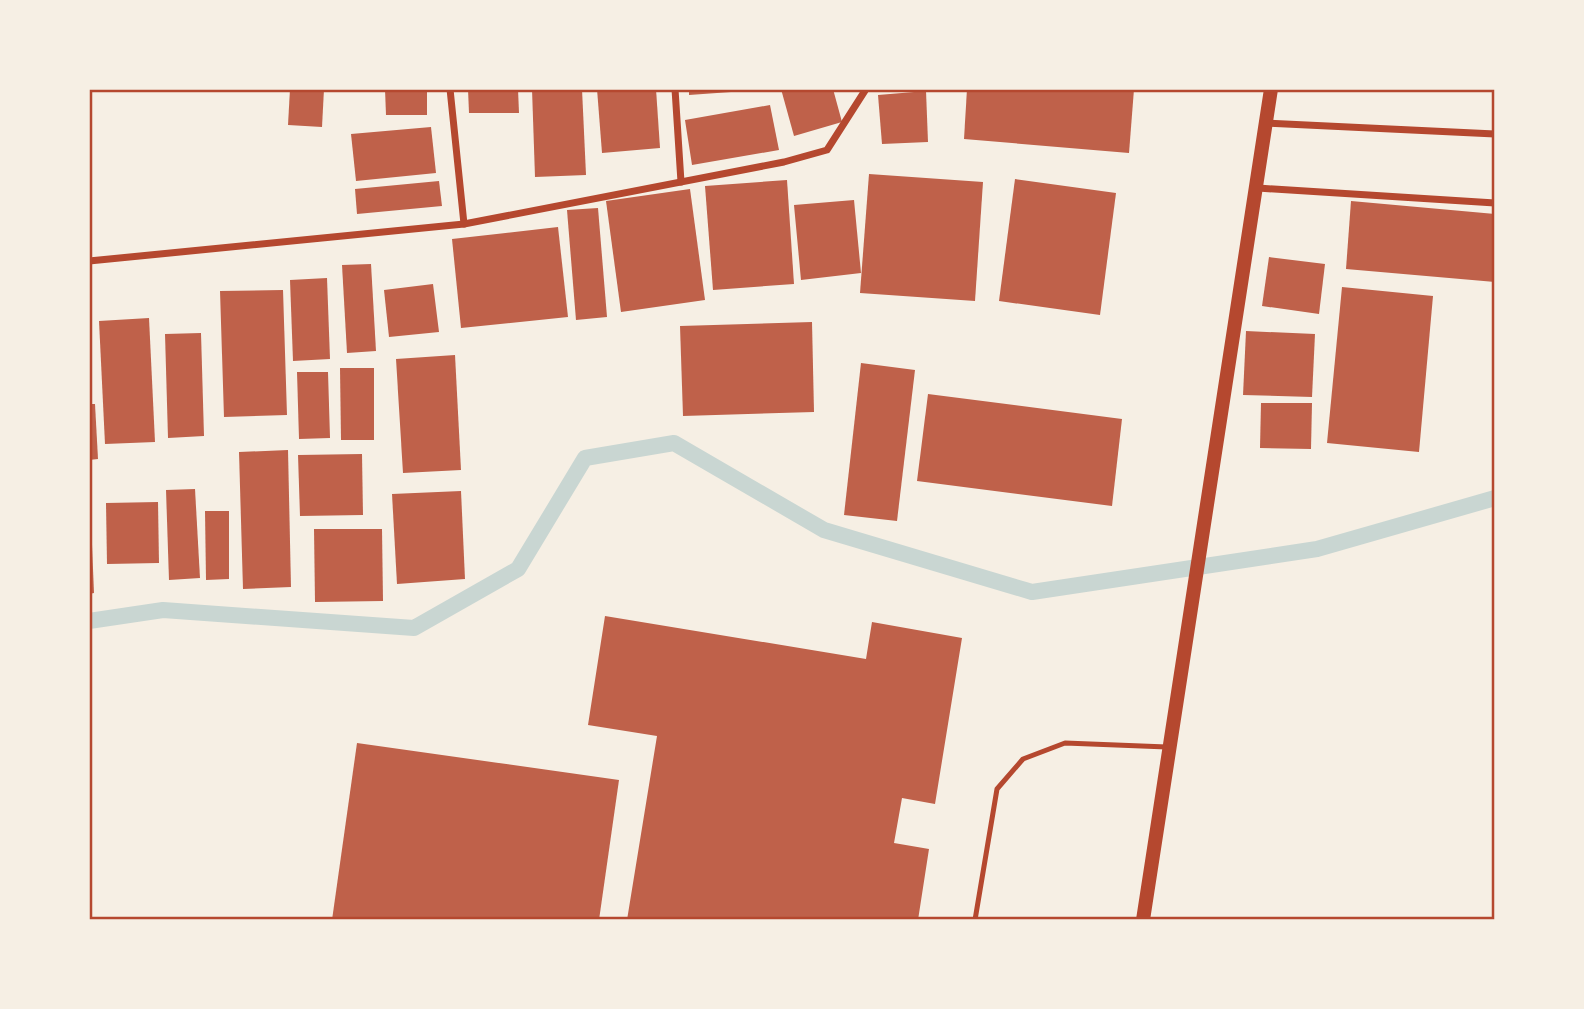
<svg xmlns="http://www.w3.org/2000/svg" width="1584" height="1009" viewBox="0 0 1584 1009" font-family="Quicksand,sans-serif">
<rect width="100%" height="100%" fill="#f6efe4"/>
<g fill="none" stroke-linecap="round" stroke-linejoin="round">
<!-- stream -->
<polyline stroke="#c9d6d2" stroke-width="16" points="89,621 163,610 414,628 518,569 585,458 674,443 824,530 1032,592 1317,549 1495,498"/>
</g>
<!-- building -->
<g fill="#bf614a">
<polygon points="290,89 324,89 322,127 288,125"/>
<polygon points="385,89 427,89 427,115 386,115"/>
<polygon points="468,89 518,89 519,113 469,113"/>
<polygon points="532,89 582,89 586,175 535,177"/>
<polygon points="597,89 656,89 660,148 602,153"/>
<polygon points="689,89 745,89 745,91 689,95"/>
<polygon points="781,89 833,89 842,122 794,136"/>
<polygon points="967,89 1134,89 1129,153 964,139"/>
<polygon points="926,91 928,142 882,144 878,95"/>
<polygon points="770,105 779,150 692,165 685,120"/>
<polygon points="431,127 436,173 356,181 351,134"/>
<polygon points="869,174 983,182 975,301 860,293"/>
<polygon points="1015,179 1116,193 1100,315 999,301"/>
<polygon points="787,180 794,284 713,290 705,186"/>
<polygon points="439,181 442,206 357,214 355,189"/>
<polygon points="690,189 705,300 621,312 606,201"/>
<polygon points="854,200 861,273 801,280 794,205"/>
<polygon points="1351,201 1495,214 1495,282 1346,269"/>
<polygon points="598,208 607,317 576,320 567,210"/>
<polygon points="558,227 568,317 461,328 452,239"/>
<polygon points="1269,257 1325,264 1319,314 1262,306"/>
<polygon points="371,264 376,351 347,353 342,265"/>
<polygon points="327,278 330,359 293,361 290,280"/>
<polygon points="433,284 439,332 389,337 384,290"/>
<polygon points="1342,287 1433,296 1419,452 1327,443"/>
<polygon points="283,290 287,415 224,417 220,291"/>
<polygon points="149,318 155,442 105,444 99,321"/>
<polygon points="812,322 814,412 683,416 680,326"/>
<polygon points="1246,331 1315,334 1312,397 1243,395"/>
<polygon points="201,333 204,436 168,438 165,334"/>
<polygon points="455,355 461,470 403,473 396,359"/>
<polygon points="861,363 915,370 897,521 844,515"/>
<polygon points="340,368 374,368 374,440 341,440"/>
<polygon points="297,372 328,372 330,438 299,439"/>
<polygon points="928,394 1122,419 1112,506 917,481"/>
<polygon points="1261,403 1312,403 1311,449 1260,448"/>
<polygon points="89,404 95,404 98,459 89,460"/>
<polygon points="288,450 291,587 243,589 239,452"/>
<polygon points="362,454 363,515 300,516 298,455"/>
<polygon points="195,489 200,578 169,580 166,490"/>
<polygon points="461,491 465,579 397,584 392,494"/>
<polygon points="158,502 159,563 107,564 106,503"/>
<polygon points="205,511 229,511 229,579 206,580"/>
<polygon points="89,521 91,521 94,593 89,594"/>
<polygon points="314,529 382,529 383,601 315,602"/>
<polygon points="605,616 866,659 872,622 962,638 935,804 902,798 894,843 929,849 918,920 627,920 657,736 588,725"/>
<polygon points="357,743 619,780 599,920 332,920"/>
</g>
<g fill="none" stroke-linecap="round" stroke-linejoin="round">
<!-- service -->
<polyline stroke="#b5482f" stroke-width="5" points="975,920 997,789 1023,759 1065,743 1167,747"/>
<!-- minor -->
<g stroke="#b5482f" stroke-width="7">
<polyline points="450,89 464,224"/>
<polyline points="675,89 681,182"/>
<polyline points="1267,123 1495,134"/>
<polyline points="1258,188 1495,203"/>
<polyline points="89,261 464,224 784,162 827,150 866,89"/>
</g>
<!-- secondary -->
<polyline stroke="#b5482f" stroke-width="14" points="1143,920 1271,89"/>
</g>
<!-- border -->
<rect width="1584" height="1009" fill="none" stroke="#f6efe4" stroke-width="182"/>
<rect x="91" y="91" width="1402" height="827" fill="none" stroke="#b5482f" stroke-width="2.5"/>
</svg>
